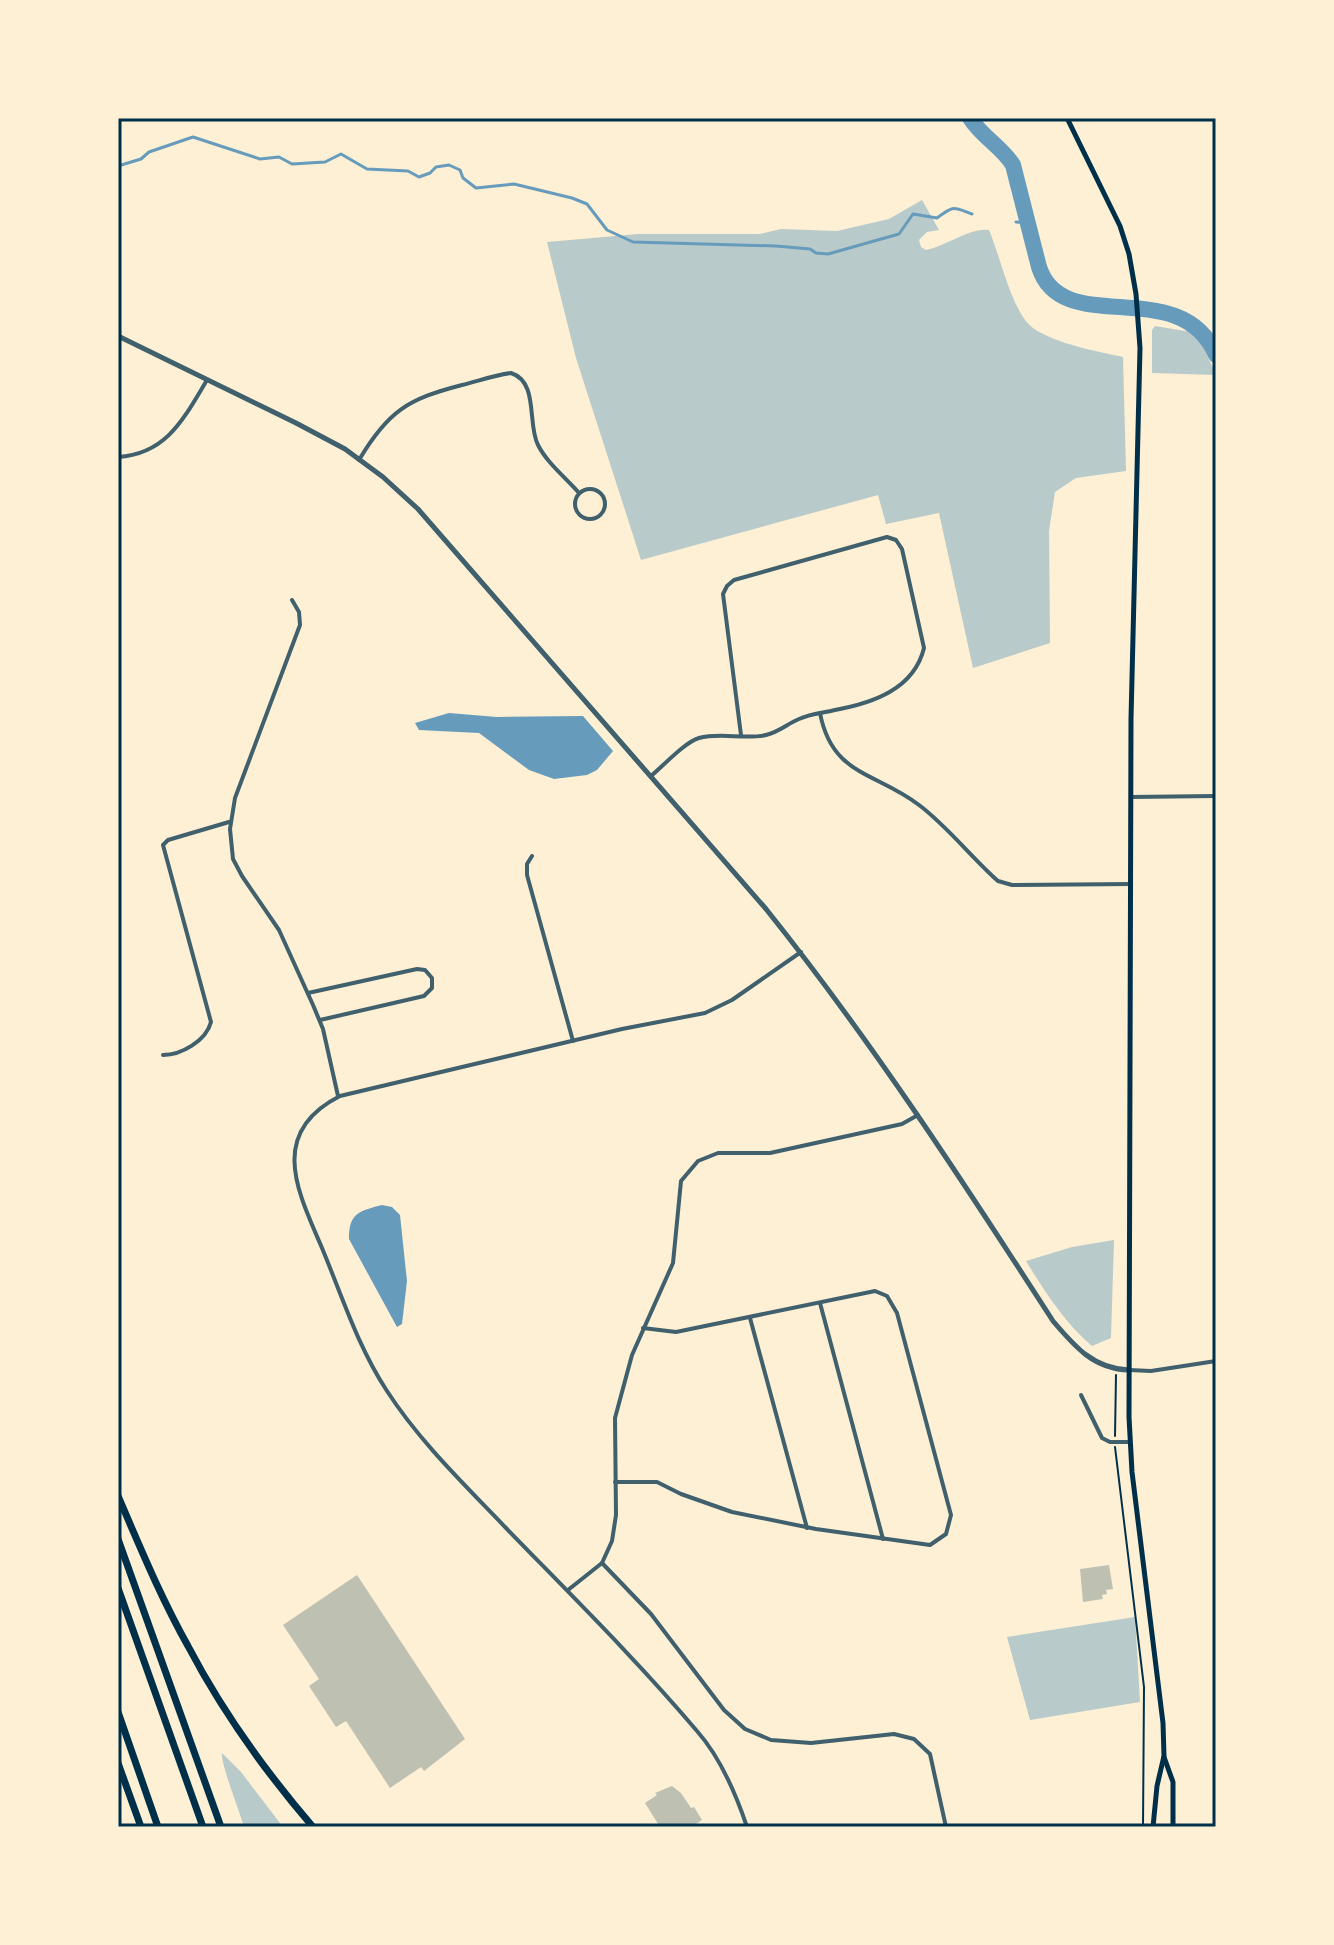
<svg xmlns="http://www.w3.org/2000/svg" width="1334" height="1945" viewBox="0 0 1334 1945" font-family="Signika,sans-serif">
<rect width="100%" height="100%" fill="#fdf0d5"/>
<!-- green -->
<g fill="#b9caca">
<path d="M922 200 939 230 927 232 919 240 921 247 926 250C948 245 971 227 989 230 1000 255 1012 313 1033 328 1056 344 1096 351 1123 357L1126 471 1076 478 1055 492 1049 531 1050 643 973 668 939 513 886 524 878 495 641 560 576 358 547 242 638 234H760L781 229 837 231 889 219Z"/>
<polygon points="1155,326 1197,333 1216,375 1152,373 1152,330"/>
<path d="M1114 1240 1111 1338 1092 1346C1064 1322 1045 1292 1026 1261L1072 1247Z"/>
<polygon points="1135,1617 1140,1702 1030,1720 1007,1637"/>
<path d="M222 1753 241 1772 283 1827H244C240 1812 220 1762 222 1753Z"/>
</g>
<!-- water -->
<g fill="#669bbc">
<polygon points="449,713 497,717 583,716 613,751 597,770 587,775 554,779 529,770 479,733 419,730 415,723"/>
<path d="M382 1205 392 1207 400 1215 407 1281 402 1324 397 1327 349 1239C349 1213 359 1211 382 1205Z"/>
</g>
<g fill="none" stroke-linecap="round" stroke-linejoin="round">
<!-- stream -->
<g stroke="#669bbc" stroke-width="3">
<path d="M118 166 141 159 149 152 193 137 260 159 279 157 292 164 325 162 341 154 367 169 408 171 419 177 430 173 436 167 449 165 460 170 463 178 476 188 514 184 572 198 587 204 607 230 633 242 776 246 810 249 816 253 828 254 899 234 913 214 937 218C954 205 953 207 972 214"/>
<polyline points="1016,222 1029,223"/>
</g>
<!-- river -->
<path stroke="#669bbc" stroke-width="16" d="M970 118C982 137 1002 147 1013 165L1039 267C1062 340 1181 272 1216 355"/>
</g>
<!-- building -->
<g fill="#bec0b2">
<polygon points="1109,1565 1113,1589 1106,1590 1107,1594 1102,1595 1103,1599 1083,1602 1080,1569"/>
<polygon points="357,1575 465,1739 424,1771 421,1767 390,1788 346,1721 336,1727 309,1686 319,1679 283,1625"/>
<polygon points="672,1786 681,1793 691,1808 694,1807 702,1820 691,1827 660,1827 645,1803 657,1795 655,1793"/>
</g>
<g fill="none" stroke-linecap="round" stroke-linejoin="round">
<!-- path -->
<g stroke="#003049" stroke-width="2">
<polyline points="1115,1436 1116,1375"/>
<polyline points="1115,1447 1144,1687 1143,1827"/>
</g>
<!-- minor -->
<g stroke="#3f606c" stroke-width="4">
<path d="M118 457C167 454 184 418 207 380"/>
<path d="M359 460C388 411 408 399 462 385 478 381 495 375 511 373 539 382 527 424 538 445 547 463 566 478 579 493"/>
<circle cx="590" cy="504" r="15"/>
<polyline points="292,600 299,612 300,625 235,798 230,829 233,859 242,876 279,930 313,1005 323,1029 338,1096"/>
<path d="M820 713C832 776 876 772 919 805 946 825 972 858 998 881L1012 885 1131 884"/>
<path d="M651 776C663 766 685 742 699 738 721 732 745 740 766 735 779 732 787 724 799 719 810 714 823 713 835 710 873 703 914 689 924 648L902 549 896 540 887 537 734 580 727 586 723 594 741 735"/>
<polyline points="1131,797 1216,796"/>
<polyline points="532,856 527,864 527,875 573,1041"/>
<polyline points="308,993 417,969 425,970 432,978 432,988 424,996 320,1020"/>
<path d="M163 1055C181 1055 206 1041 211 1022L163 845 168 840 229 822"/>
<polyline points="820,1303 883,1539"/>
<polyline points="750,1318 807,1528"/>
<polyline points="1129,1370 1151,1371 1216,1361"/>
<polyline points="1081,1395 1102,1438 1110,1442 1130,1442"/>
<polyline points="615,1482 657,1482 681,1494 732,1512 816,1529 930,1545 946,1534 951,1515 897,1313 887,1296 875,1291 676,1332 643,1328"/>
<polyline points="602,1563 651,1614 724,1710 745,1729 771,1740 811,1743 894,1734 914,1739 930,1754 946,1827"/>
<polyline points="568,1590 602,1563 612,1541 616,1515 615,1418 632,1355 673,1263 681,1181 698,1161 718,1153 770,1153 902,1124 918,1115"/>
<path d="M747 1827C736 1794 720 1757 697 1731 637 1660 570 1594 506 1528 464 1484 420 1442 387 1391 358 1347 342 1296 322 1248 298 1192 267 1133 340 1096L622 1029 705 1013 732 1000 801 952"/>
</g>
<!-- tertiary -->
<path stroke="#3f606c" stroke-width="5" d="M118 336 296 423 345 449 383 477 418 509 766 909C871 1040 962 1180 1053 1321 1075 1347 1094 1369 1129 1370"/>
<!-- secondary -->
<g stroke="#003049" stroke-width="5">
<polyline points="1067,118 1120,226 1129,254 1136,294 1140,348 1131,719 1129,1417 1132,1472 1163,1723 1164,1756 1157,1786 1153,1827"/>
<polyline points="1164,1757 1173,1782 1173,1827"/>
</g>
<!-- motorway -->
<g stroke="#003049" stroke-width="7">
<path d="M118 1496C140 1547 161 1598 188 1646 222 1711 265 1771 313 1827"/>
<polyline points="118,1539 221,1827"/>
<polyline points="118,1588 203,1827"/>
<polyline points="118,1712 158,1827"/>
<polyline points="118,1763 141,1827"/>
</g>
</g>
<!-- border -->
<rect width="1334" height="1945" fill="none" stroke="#fdf0d5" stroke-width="240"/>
<rect x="120" y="120" width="1094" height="1705" fill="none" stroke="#003049" stroke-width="3"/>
</svg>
